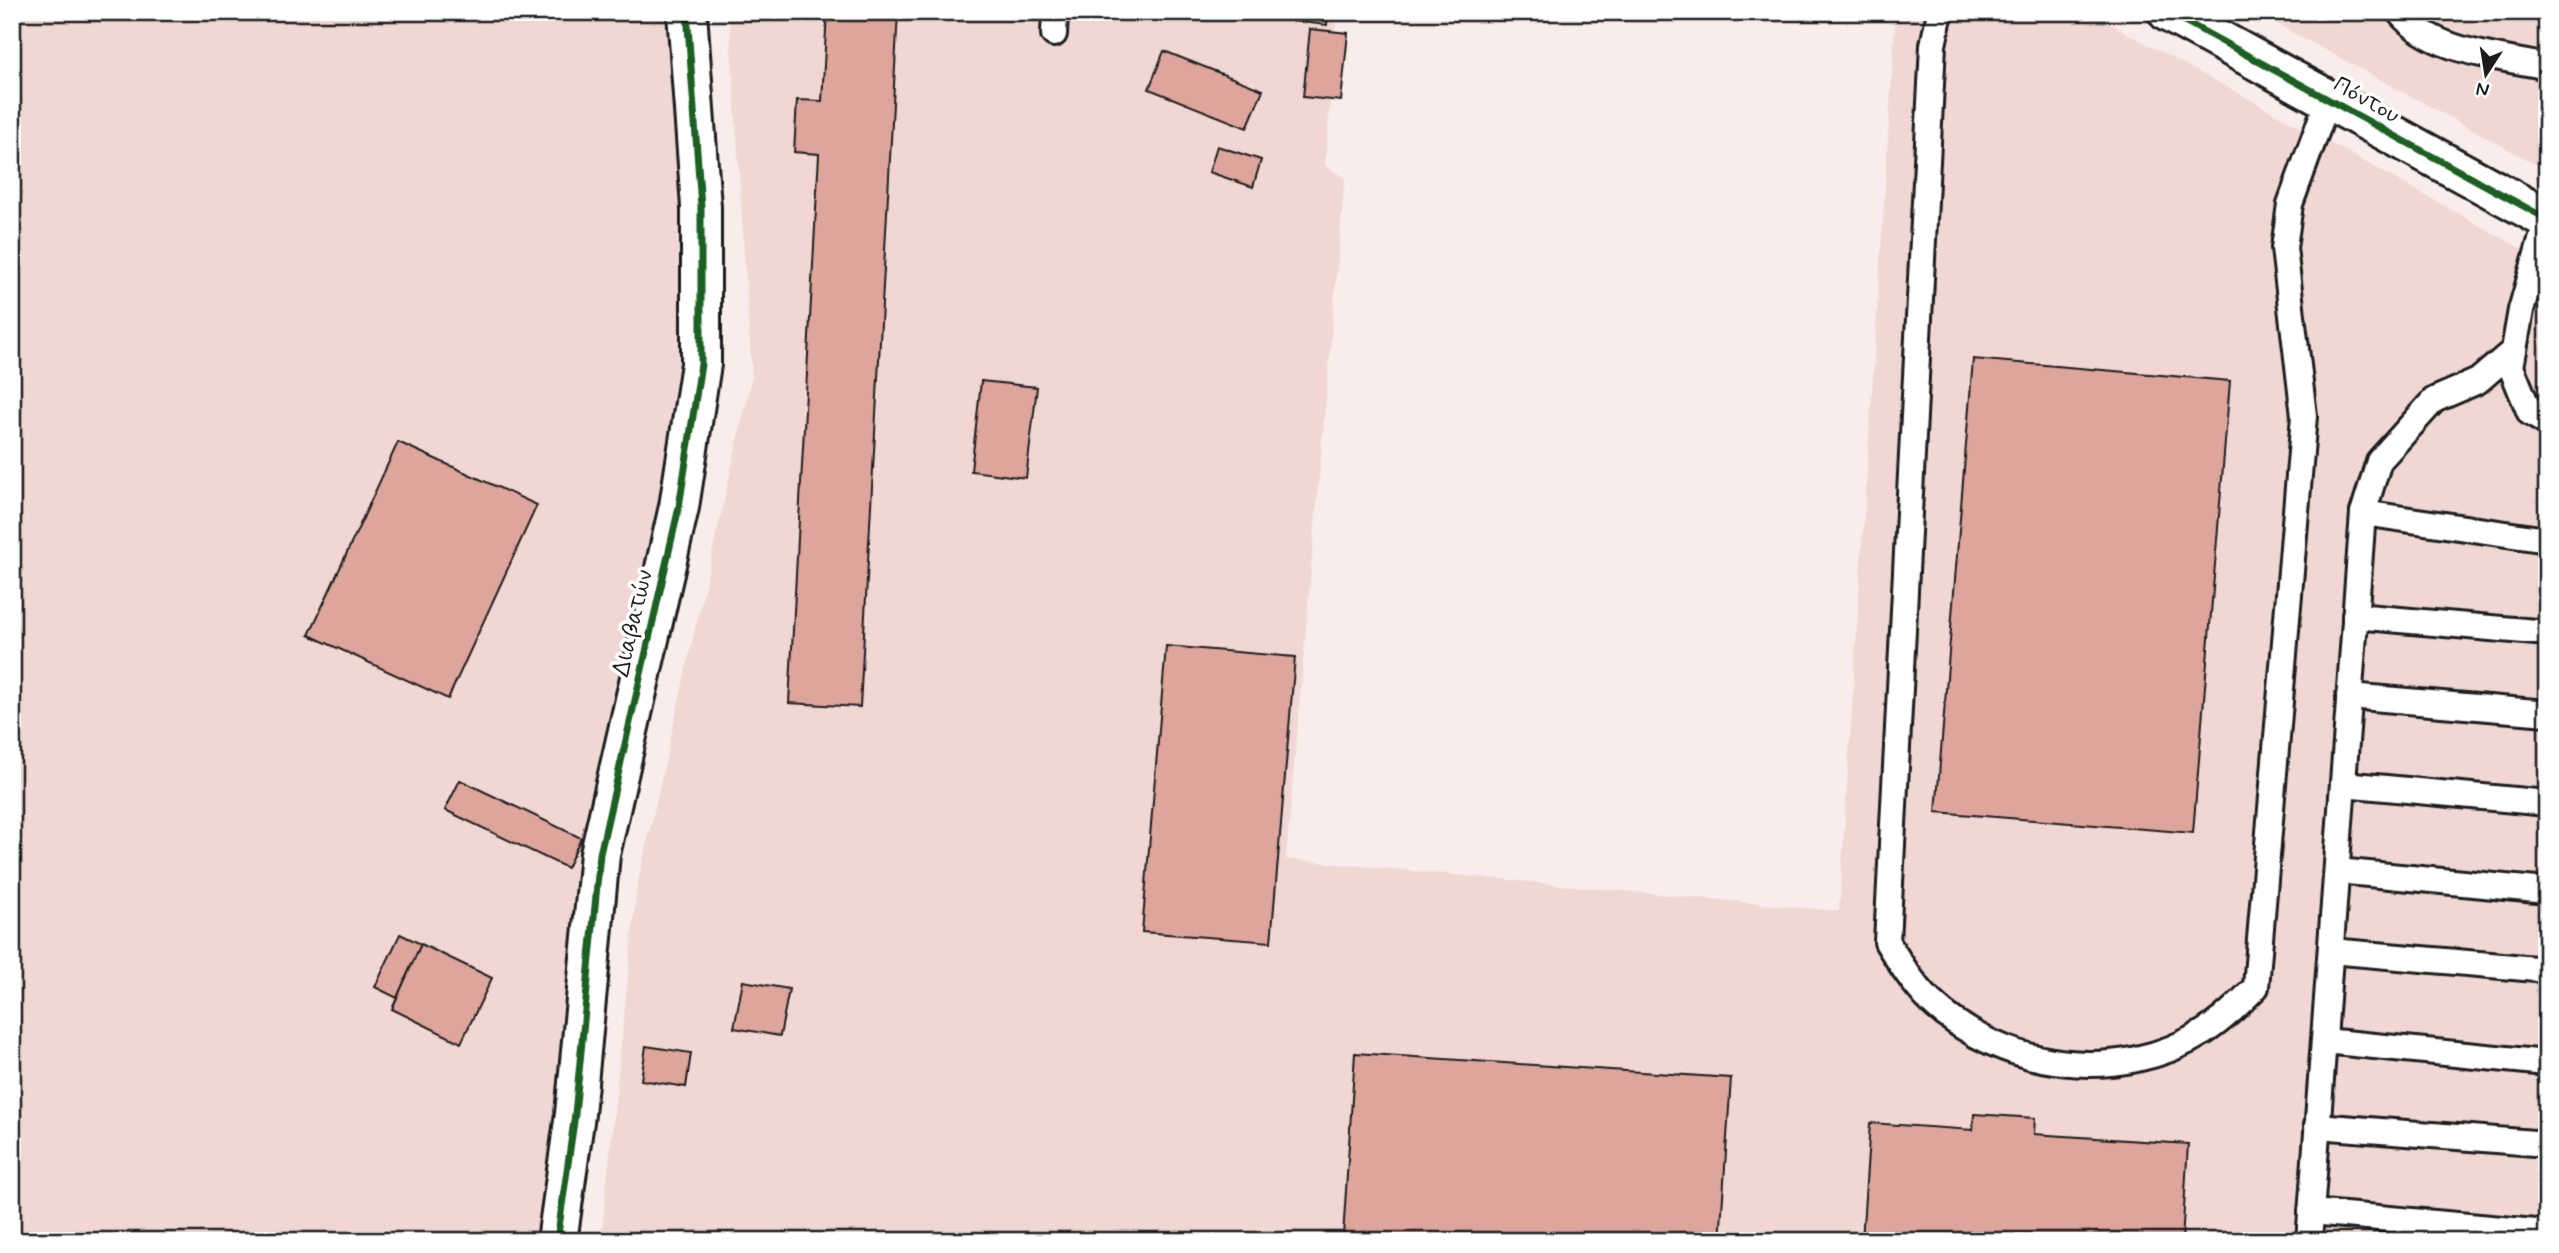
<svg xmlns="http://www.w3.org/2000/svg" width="2559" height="1253" viewBox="0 0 2559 1253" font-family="Mynerve,sans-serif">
<rect width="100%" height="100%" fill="#f8edeb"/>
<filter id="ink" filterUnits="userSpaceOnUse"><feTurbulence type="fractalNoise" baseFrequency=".0143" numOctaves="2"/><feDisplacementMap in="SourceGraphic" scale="14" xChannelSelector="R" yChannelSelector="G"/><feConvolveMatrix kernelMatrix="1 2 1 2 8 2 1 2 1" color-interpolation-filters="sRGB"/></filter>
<g filter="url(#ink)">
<!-- built -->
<g fill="#f0d7d3">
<polygon points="12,12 676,12 693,280 681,442 543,1241 12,1241"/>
<polygon points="729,12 1337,12 1325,166 1345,178 1286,859 1839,911 1896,12 2088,12 2369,164 2547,263 2547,1241 601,1241 637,887 752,376"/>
<polygon points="2255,12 2547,12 2547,170"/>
</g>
<!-- building -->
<g fill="#dea59c" stroke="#1c1c1c" stroke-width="2">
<polygon points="827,12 898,12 860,707 789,703 819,154 794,152 797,100 822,101"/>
<polygon points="1292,12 1328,12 1327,25 1292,21"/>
<polygon points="1310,29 1348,33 1341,101 1303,97"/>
<polygon points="1164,51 1263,90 1247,128 1149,89"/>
<polygon points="1217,146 1261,160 1253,187 1209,172"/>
<polygon points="1973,359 2230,381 2193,833 1936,812"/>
<polygon points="981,381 1037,387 1026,478 971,471"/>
<polygon points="398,442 537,505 448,699 309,635"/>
<polygon points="1166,646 1295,657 1271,942 1142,932"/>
<polygon points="460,780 581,838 567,868 445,810"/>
<polygon points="400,934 421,944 397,998 375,987"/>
<polygon points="421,944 492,978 461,1043 392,1009"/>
<polygon points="743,981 789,989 780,1036 734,1028"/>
<polygon points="646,1046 691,1053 686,1087 641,1080"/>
<polygon points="1355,1053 1731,1078 1720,1241 1419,1241 1343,1236"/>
<polygon points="1974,1114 2035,1118 2034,1134 2188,1144 2182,1241 1862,1241 1870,1123 1973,1130"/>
</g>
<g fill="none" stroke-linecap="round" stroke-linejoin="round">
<defs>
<g id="lane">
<path d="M1940 12 1933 45 1887 942C1900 963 1913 984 1931 1002 2003 1070 2119 1085 2204 1032 2224 1019 2240 1003 2256 987L2304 416 2284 248 2290 204 2328 100"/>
<path d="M2399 12C2433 53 2498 56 2547 67"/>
<polyline points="1054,34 1055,12"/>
<polyline points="2514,350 2511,367 2530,413 2547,423"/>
<polyline points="2363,513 2547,540"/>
<polyline points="2355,616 2547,633"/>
<polyline points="2349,696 2547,713"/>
<polyline points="2343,784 2547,803"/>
<polyline points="2337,871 2547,891"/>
<polyline points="2331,951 2547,970"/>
<polyline points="2324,1041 2547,1063"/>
<polyline points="2317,1126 2547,1144"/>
<polyline points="2311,1212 2547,1233"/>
<polyline points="2309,1241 2363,513 2379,461 2434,400 2478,381 2514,350 2521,310 2547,219"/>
</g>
<polyline id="street" points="557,1241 575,1114 600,854 679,507 701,364 701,207 687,12"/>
<polyline id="secondary" points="2168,12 2547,219"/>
</defs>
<!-- lane casing -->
<use href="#lane" stroke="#1c1c1c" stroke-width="30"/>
<!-- street casing -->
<use href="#street" stroke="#1c1c1c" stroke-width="44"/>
<!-- secondary casing -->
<use href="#secondary" stroke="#1c1c1c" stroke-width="44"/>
<!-- lane -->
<use href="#lane" stroke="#fff" stroke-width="24"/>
<!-- street -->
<use href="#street" stroke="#fff" stroke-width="38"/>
<!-- secondary -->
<use href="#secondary" stroke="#fff" stroke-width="38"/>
<defs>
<g id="cycleway">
<polyline points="2168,12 2547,219"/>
<polyline points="557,1241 575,1114 600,854 679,507 701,364 701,207 687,12"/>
</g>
</defs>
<!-- cycleway casing -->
<use href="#cycleway" stroke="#fff" stroke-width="11"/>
<!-- cycleway -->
<use href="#cycleway" stroke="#1b5e20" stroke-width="7"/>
</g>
</g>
<g text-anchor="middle" stroke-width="7" stroke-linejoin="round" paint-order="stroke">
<!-- street labels -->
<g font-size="24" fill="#1c1c1c" stroke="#fff">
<text transform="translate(2367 99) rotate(29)" y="8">Πόντου</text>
<text transform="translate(632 623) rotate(-77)" y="8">Διαβατών</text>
</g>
</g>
<!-- margin -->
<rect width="2559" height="1253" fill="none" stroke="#fff" stroke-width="42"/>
<rect x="21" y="21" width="2517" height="1211" fill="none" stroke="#1c1c1c" stroke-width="2.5" filter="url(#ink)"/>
<!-- north arrow -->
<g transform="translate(2486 74) rotate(192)" stroke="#ffffff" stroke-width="5" paint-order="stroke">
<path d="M0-5L12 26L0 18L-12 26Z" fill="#1c1c1c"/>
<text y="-10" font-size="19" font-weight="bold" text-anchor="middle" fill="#1c1c1c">N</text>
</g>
</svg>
